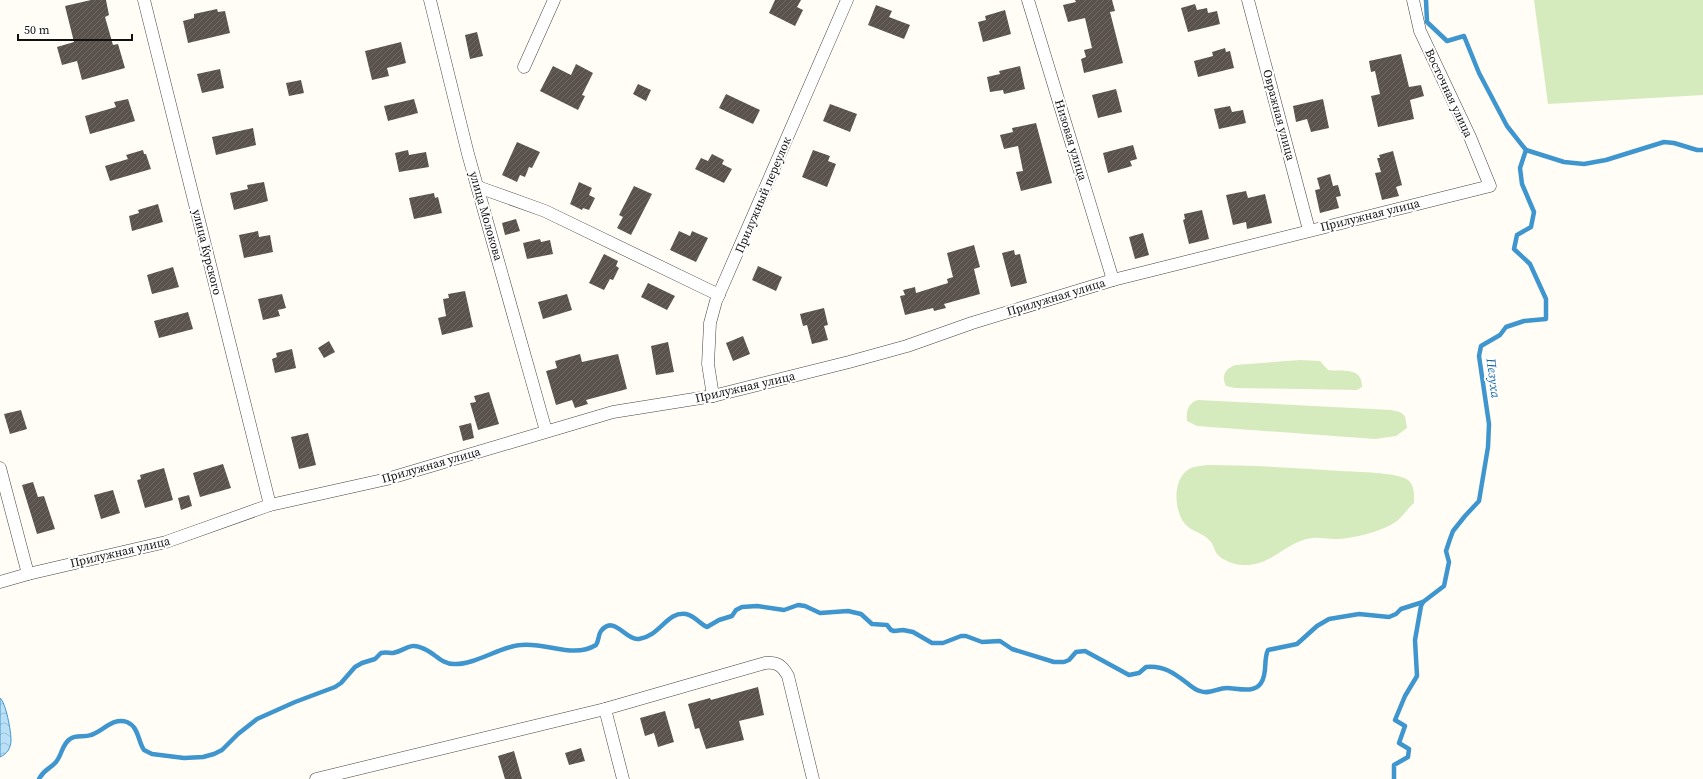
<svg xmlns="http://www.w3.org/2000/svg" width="1703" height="779" viewBox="0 0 1703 779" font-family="'Source Serif 4',serif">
<defs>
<pattern id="water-waves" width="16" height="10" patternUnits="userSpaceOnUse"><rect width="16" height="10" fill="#b9e0f7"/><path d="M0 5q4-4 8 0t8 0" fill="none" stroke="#9ebfd3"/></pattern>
<pattern id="building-hatch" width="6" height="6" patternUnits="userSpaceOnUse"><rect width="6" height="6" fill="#5a524d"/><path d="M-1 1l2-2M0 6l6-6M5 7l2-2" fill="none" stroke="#6d6662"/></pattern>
</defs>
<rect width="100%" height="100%" fill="#fffdf5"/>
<!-- grass -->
<g fill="#d5ebbd">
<polygon points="1534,0 1703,0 1703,95 1548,104"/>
<path d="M1300 360 1320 361 1328 370C1343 372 1362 366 1362 387L1357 390 1235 388 1226 386C1221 376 1225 369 1235 365Z"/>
<path d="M1198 400 1391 410 1400 412 1405 416 1407 428 1396 436 1375 439 1197 426 1187 421C1186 411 1188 403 1198 400Z"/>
<path d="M1207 465C1252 465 1296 468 1341 471 1357 472 1396 472 1408 480 1415 486 1414 495 1414 503 1408 508 1403 516 1397 521 1384 531 1352 539 1336 539 1328 539 1320 537 1312 538 1284 542 1273 566 1243 565 1235 565 1222 560 1218 555 1214 551 1214 545 1210 541 1204 533 1192 532 1185 524 1174 511 1172 479 1189 469 1194 466 1201 466 1207 465Z"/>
</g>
<!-- water -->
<path fill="url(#water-waves)" stroke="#3f96cf" d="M0 698C6 703 11 731 11 740 11 748 7 754 0 757Z"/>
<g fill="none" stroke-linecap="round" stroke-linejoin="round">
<!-- stream -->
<g stroke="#3f96cf" stroke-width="4.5">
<polyline points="1526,150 1564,162 1584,164 1606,160 1664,142 1674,143 1697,150 1703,150"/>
<path d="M39 779C44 769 50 769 56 762 62 755 62 744 70 739 77 734 84 738 91 735 103 731 113 717 127 722 139 727 138 742 144 750L152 754 184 758 203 757 214 754 222 750 238 734 257 719 295 702 335 687 341 683 355 667 362 663 375 659 381 653C386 652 389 653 393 653 405 651 409 642 422 648 434 652 441 664 454 664 475 665 501 646 521 645 547 642 573 659 596 645 599 641 598 635 601 631 614 614 626 641 639 639 660 636 667 611 686 614 695 616 700 624 707 627L719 620 732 616 736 610 742 607 757 606 784 610 798 605 805 606 820 613 848 611 861 614 872 624 887 625 891 630 894 631 903 630 913 632 932 643H943L961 636H966L982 642 1000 641 1012 649 1054 662H1064L1069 660 1076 652 1085 651 1129 675 1139 673 1146 667C1163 665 1174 673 1187 683 1191 686 1195 690 1200 691 1210 695 1217 688 1227 688 1237 688 1254 694 1261 683 1268 673 1263 660 1268 650L1297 644 1317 626 1329 619 1359 614 1389 617 1396 614 1401 609 1423 602"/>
<polyline points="1394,779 1394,765 1408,757 1409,749 1399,743 1405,726 1395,720 1405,696 1417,676 1415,640 1421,606 1423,602 1444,586 1449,562 1446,551 1450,539 1453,531 1465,516 1479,501 1488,447 1489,424 1479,356 1481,346 1500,335 1506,327 1524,321 1546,319 1546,299 1530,264 1514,249 1517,235 1531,227 1534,212 1522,184 1520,168 1526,150 1507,126 1479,73 1464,36 1447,41 1427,22 1426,0"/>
</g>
</g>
<!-- building -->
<g fill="url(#building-hatch)">
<polygon points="91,0 106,0 109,15 105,17 113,45 118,44 125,68 82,80 77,61 62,65 57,47 74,42 65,6"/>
<polygon points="775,0 801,0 797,7 803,10 795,26 769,13"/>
<polygon points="1075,0 1112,0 1115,11 1110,12 1123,63 1084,73 1081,59 1086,57 1084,50 1092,48 1085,18 1068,22 1063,5 1076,2"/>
<polygon points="1195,4 1197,10 1207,8 1208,13 1217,11 1220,24 1188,32 1181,8"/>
<polygon points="876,5 892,11 889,17 910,25 904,39 868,25"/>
<polygon points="217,9 218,12 225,11 230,33 188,43 183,21 194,18 194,14"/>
<polygon points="1005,10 1011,34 983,42 978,22 986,20 985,16"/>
<polygon points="477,32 483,56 470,59 465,35"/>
<polygon points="401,42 406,63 387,68 389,76 372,80 365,51"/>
<polygon points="1225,48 1226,52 1230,51 1234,68 1198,77 1194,61 1213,56 1212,52"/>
<polygon points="1401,54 1409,87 1421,85 1424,96 1410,100 1414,119 1378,127 1371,96 1380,94 1375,71 1371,72 1369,61"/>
<polygon points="576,64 593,73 582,95 585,96 578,110 540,91 553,66 571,75"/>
<polygon points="1020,66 1025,89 1004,94 1003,90 990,92 987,77 1000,74 999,71"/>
<polygon points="220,69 224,88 202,93 197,74"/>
<polygon points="301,80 304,93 289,96 286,83"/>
<polygon points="638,84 651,90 646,101 633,94"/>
<polygon points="1116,89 1122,112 1098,118 1092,95"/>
<polygon points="726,94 760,110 753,124 719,108"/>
<polygon points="128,99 135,121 90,134 85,116 116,107 114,102"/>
<polygon points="414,99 418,113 388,121 384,106"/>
<polygon points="1323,99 1329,128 1311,132 1307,119 1296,122 1293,106"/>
<polygon points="830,104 857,114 850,132 823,121"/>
<polygon points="1230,106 1232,112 1243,110 1246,123 1219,129 1214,109"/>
<polygon points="1036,123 1052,183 1021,191 1016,172 1023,171 1018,146 1004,149 1000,135 1013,132 1012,128"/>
<polygon points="253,128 256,145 216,155 212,137"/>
<polygon points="517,142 540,152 532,168 529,167 525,177 520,175 517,182 502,175"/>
<polygon points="1133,145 1137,159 1130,161 1132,166 1108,173 1103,153"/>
<polygon points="143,150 144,154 146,154 151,169 110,181 105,166 128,159 126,155"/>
<polygon points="408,150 409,155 426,152 429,167 399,172 395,153"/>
<polygon points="813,150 830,156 828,161 836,164 827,187 802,177"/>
<polygon points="1393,151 1402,185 1396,187 1399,196 1382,200 1375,173 1381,172 1377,158 1380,158 1379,155"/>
<polygon points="712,154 724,160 722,164 732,169 724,183 695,169 701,158 708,161"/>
<polygon points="1330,174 1333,186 1338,185 1341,196 1336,197 1339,208 1320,213 1315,190 1320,189 1317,178"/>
<polygon points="264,182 268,201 234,210 230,193 248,189 247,185"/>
<polygon points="579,182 592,188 589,195 595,198 589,210 583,208 582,210 570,204"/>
<polygon points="634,186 652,194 631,235 617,228 623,217 619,215"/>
<polygon points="1246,191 1248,198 1265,194 1272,223 1247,229 1246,222 1233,225 1226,195"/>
<polygon points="434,193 435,198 438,197 442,213 414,219 409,198"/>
<polygon points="158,204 163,222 132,231 129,216 139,213 138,210"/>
<polygon points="1202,210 1209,239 1189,244 1183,220 1185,219 1184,214"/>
<polygon points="516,219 520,231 505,235 502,223"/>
<polygon points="258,231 259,237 270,235 273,252 244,258 239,235"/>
<polygon points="679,231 690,236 692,231 708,238 696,262 670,250"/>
<polygon points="1143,233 1149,255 1135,259 1129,237"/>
<polygon points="540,239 541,242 550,240 553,254 527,259 523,243"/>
<polygon points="974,245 980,267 974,269 980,294 944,304 946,308 934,311 933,308 905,315 900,296 905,295 903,290 915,287 916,293 948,283 947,279 953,277 947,253"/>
<polygon points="1014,250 1015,255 1020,254 1027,283 1011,287 1002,253"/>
<polygon points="604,254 618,261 616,266 619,268 613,280 610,279 604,290 589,283"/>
<polygon points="758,266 782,277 776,291 752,280"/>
<polygon points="173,267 179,287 152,294 147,275"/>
<polygon points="648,283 675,296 667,310 641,297"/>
<polygon points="465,291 473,327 442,335 438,318 446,316 443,299 449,298 448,294"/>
<polygon points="282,294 286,308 278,310 280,316 263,320 258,299"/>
<polygon points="567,294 572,310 543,319 538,302"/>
<polygon points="824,308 828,325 824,326 828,340 812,344 807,325 803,326 800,314"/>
<polygon points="188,312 193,329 159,338 154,321"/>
<polygon points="743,336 750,354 733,361 726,343"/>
<polygon points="329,341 335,352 324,358 318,348"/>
<polygon points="668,342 674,372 656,375 651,346"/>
<polygon points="292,349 296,368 275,373 272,359 277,357 276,353"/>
<polygon points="580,354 582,362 618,354 627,389 586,400 588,404 575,408 572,400 556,405 546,371 557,368 555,361"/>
<polygon points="489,392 499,424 478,430 470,403 476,402 474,396"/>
<polygon points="21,410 27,429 10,434 4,414"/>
<polygon points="471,423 474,438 463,441 459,426"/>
<polygon points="308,433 316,465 299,469 291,437"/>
<polygon points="223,464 231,488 200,497 193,473"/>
<polygon points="164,468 173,500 145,508 137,480 141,479 140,475"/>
<polygon points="33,482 38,497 44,496 55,529 37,534 22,485"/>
<polygon points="113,490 120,513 101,519 94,495"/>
<polygon points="189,495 192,506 181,510 178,498"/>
<polygon points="758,687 764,715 739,721 744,740 706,749 699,728 695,729 688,704 710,698 711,700"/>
<polygon points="665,711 674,742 658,747 654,733 645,736 640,718"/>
<polygon points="581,748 585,761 569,765 565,753"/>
<polygon points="514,751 522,779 505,779 498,756"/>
</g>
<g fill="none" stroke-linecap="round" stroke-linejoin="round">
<defs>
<g id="minor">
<polyline points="144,0 270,505"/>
<polyline points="430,0 468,154 546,431"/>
<polyline points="1028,0 1113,280"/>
<polyline points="1248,0 1309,230"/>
<polyline points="524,67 554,0"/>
<polyline points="478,187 545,211 719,295"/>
<polyline points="713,396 708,364 710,323 716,301 847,0"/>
<polyline points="0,468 28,574"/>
<polyline points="0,582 28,574 166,542 270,505 387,479 613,412 713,396 849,362 907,346 972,323 1113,280 1490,186 1470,137 1420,31 1413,0"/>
<polyline points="605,709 623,779"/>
<path d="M316 779 605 709 765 663C777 662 782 665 788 676L813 779"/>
</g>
</defs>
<!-- minor casing -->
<use href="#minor" stroke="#444" stroke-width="13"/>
<!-- minor -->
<use href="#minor" stroke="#fff" stroke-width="12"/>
</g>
<g text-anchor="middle" stroke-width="4" stroke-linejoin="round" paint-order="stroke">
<!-- street labels -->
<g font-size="12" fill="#111" stroke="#fff">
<text transform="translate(1449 93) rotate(65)" y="4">Восточная улица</text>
<text transform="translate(1279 115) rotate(75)" y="4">Овражная улица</text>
<text transform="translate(1071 140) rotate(73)" y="4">Низовая улица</text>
<text transform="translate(763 195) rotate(-67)" y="4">Прилужный переулок</text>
<text transform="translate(1370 215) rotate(-14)" y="4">Прилужная улица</text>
<text transform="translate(486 216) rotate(74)" y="4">улица Молокова</text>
<text transform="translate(207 252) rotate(76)" y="4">улица Курского</text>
<text transform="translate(1056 297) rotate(-17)" y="4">Прилужная улица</text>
<text transform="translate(745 387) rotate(-13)" y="4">Прилужная улица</text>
<text transform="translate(431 465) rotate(-16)" y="4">Прилужная улица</text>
<text transform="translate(120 552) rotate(-13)" y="4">Прилужная улица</text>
</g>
<!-- water labels -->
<g font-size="13" font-style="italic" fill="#1768a6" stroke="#fff">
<text transform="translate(1494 378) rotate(83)" y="5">Пезуха</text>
</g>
</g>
<!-- scale -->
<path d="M18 34v6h114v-6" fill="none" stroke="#111111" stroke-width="2"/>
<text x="24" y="34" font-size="12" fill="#111111" stroke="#ffffff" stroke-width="3" paint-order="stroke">50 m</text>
</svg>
